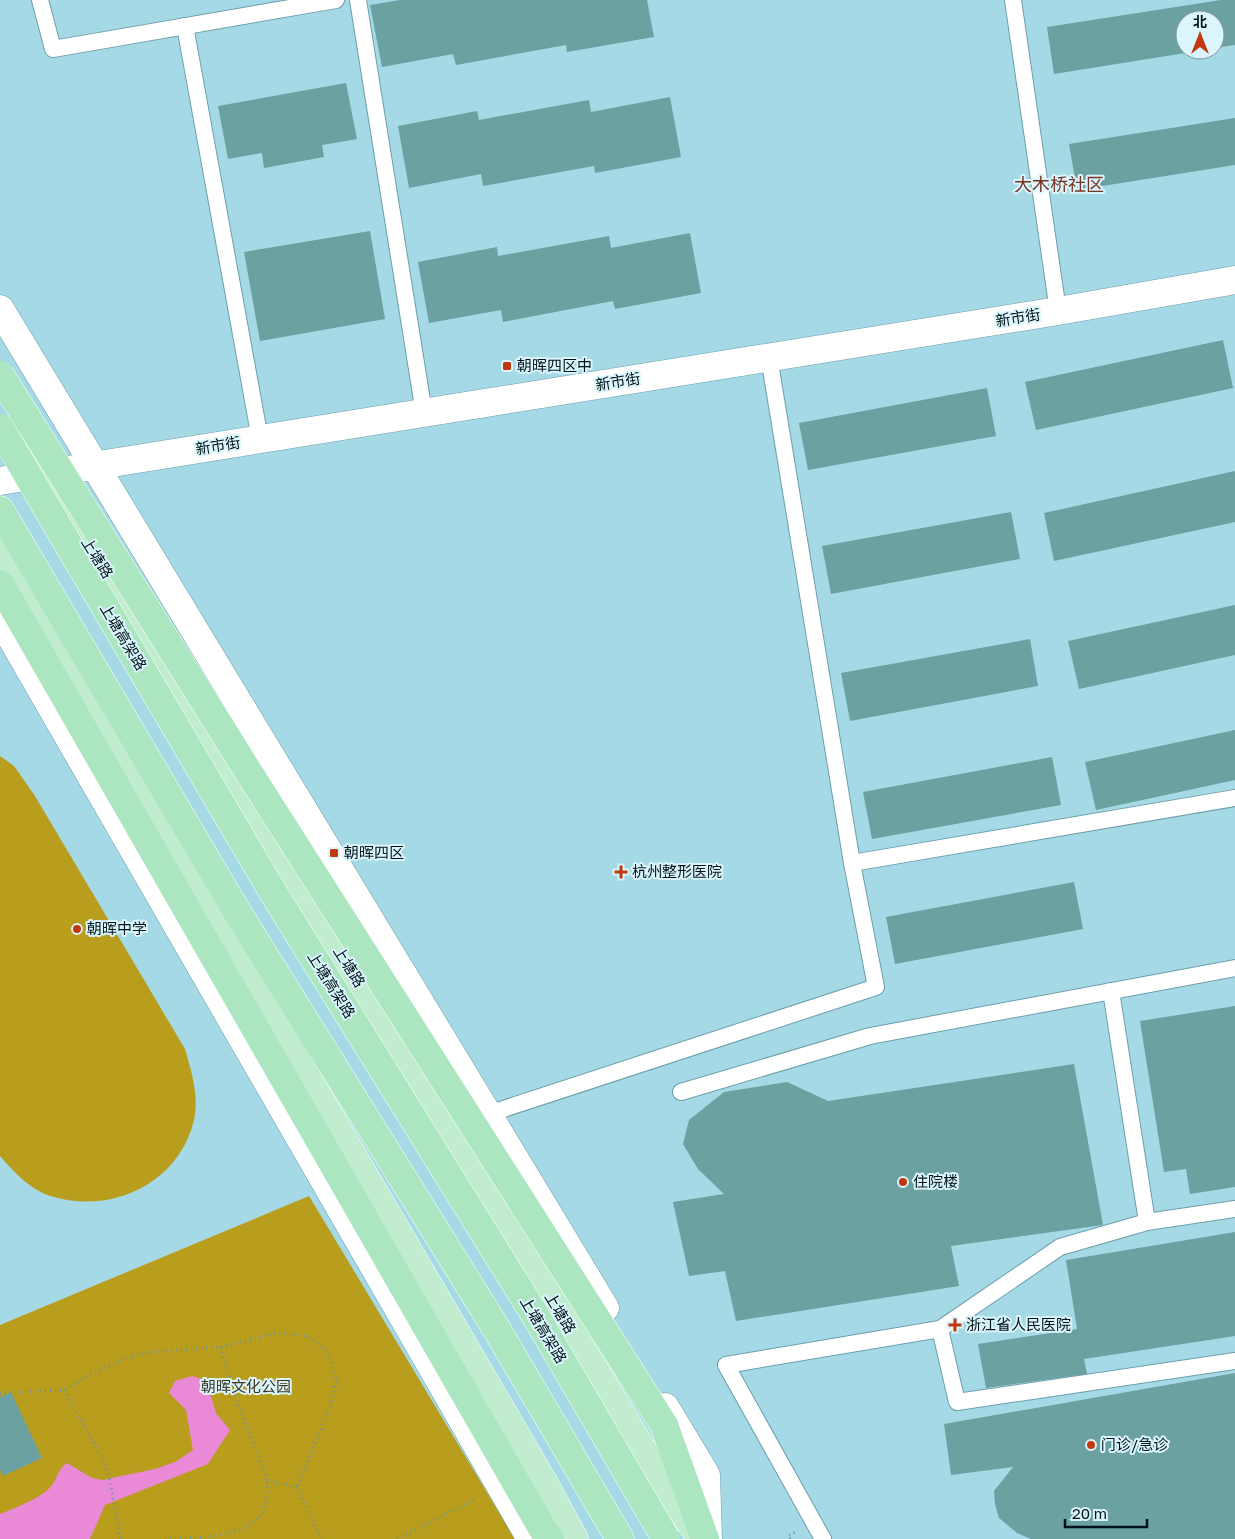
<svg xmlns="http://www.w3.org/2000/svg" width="1235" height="1539" viewBox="0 0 1235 1539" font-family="'Golos Text','Noto Sans SC',sans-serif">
<rect width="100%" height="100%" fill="#a5d9e6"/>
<!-- green -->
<g fill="#b99d1d">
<path d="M0 756 14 766 35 796 185 1049C192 1073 199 1096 194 1120 179 1183 113 1214 54 1197 31 1191 15 1173 0 1156Z"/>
<polygon points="309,1196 515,1539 0,1539 0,1325"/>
</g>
<!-- water -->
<path fill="#ea89d5" d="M192 1376 206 1380 216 1413 230 1430 208 1464 105 1505 90 1539H0V1514C13 1509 44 1497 52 1485 58 1477 58 1469 67 1463L92 1478 102 1480 155 1469 175 1462 193 1450 186 1410 169 1393 175 1381Z"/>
<!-- building -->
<g fill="#6ba1a0">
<polygon points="400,0 647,0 654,37 567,52 566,45 456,65 453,54 382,67 370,5"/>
<polygon points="1221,0 1235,0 1235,45 1215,48 1215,20 1185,20 1185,50 1198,51 1054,74 1047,27"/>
<polygon points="346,83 357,139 322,145 324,157 264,168 262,153 228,159 218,106"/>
<polygon points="670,97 681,157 595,173 594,166 483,186 481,174 409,188 398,126 477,111 479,120 589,100 591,112"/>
<polygon points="1235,118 1235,165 1077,190 1069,144"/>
<polygon points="370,231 385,319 260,341 244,252"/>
<polygon points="690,233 701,293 615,309 613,301 503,322 501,310 429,323 418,262 497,247 498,256 609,236 611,248"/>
<polygon points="1223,340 1233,388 1036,430 1025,382"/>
<polygon points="987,388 996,436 808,470 799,423"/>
<polygon points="1235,471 1235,522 1054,561 1044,513"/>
<polygon points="1011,512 1020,559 831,594 822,546"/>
<polygon points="1235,605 1235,655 1079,689 1068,641"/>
<polygon points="1030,639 1038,686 850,721 841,673"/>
<polygon points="1235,730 1235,780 1096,810 1085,762"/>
<polygon points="1052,757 1061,805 872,839 863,792"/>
<polygon points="1074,882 1083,929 895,964 886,917"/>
<polygon points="1235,1006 1235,1187 1190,1194 1186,1169 1164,1172 1140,1021"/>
<polygon points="1074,1064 1103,1225 951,1246 959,1286 736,1321 725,1271 689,1276 673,1202 724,1194 698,1169 683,1144 689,1120 724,1092 787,1082 828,1101"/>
<polygon points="1235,1232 1235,1336 1084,1359 1087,1374 986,1388 978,1344 1077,1329 1066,1260"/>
<polygon points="1235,1373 1235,1539 1031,1539 1017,1533 999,1518 995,1504 994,1491 1013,1467 951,1475 944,1424"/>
<polygon points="11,1392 42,1458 3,1476 0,1470 0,1397"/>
</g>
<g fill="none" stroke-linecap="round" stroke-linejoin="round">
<defs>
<g id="service">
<polyline points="40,0 53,49 336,0"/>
<polyline points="358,0 424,413"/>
<polyline points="1013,0 1058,311"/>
<polyline points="185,26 260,439"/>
<polyline points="852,863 1235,798"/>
<polyline points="1111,991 1147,1222 1235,1209"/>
<polyline points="681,1092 870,1036 1235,968"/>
<polyline points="488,1114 876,987 852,863 769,357"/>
<polyline points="1147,1222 1060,1247 940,1329 957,1402 1235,1361"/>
<polyline points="823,1539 726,1365 940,1329"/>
</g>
<polyline id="minor" points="0,481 1058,311 1235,280"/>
<g id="secondary">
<polyline points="0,309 605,1308"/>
<polyline points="0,618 531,1539"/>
<polyline points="665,1407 706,1475 708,1539"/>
</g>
<g id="primary">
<polyline points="18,426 45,474 458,1142 651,1464 698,1534"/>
<polyline points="0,546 212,915 542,1480 574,1539"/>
</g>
<g id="trunk">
<polyline points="0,510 236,910 496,1328 620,1539"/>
<polyline points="0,584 542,1528 550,1539"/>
<polyline points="664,1425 705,1539"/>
</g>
</defs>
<!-- service casing -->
<use href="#service" stroke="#6c9fab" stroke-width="18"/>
<!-- minor casing -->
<use href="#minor" stroke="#6c9fab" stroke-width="29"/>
<!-- secondary casing -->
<use href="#secondary" stroke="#6c9fab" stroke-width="29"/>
<!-- primary casing -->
<use href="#primary" stroke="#fff" stroke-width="29"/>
<!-- trunk casing -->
<use href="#trunk" stroke="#fff" stroke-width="29"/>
<!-- path -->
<g stroke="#6d95a0" stroke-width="3" stroke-dasharray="1 4" stroke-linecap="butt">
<polyline points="221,1347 277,1333 308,1336 326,1350 337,1381 329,1410 297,1487 321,1539"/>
<polyline points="64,1390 101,1456 109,1476 121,1539"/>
<polyline points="0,1393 64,1390 95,1372 132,1356 150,1352 221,1347 239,1407 268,1481"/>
<path d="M165 1539C192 1538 246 1539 263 1512 267 1505 267 1490 268 1481L297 1487"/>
<polyline points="397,1539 477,1498"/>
<polyline points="790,1539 788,1536 795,1532"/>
</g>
<!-- service -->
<use href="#service" stroke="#fff" stroke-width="16"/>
<!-- minor -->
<use href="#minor" stroke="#fff" stroke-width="28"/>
<!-- secondary -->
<use href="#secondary" stroke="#fff" stroke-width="28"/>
<!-- primary -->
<use href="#primary" stroke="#c1ecd0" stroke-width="28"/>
<!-- trunk -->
<use href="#trunk" stroke="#ace6c0" stroke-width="28"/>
<defs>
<g id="trunk-bridge">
<polyline points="0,375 246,768 664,1425"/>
<polyline points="0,428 271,889 537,1318 666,1539"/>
</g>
</defs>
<!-- trunk-bridge casing -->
<use href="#trunk-bridge" stroke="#fff" stroke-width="29" stroke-linecap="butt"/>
<!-- trunk-bridge -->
<use href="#trunk-bridge" stroke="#ace6c0" stroke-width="28"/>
</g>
<!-- markers -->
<g fill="#c1380f" stroke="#dbf5fc" stroke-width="2">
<rect x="502" y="361" width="10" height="10" rx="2.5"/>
<rect x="329" y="848" width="10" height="10" rx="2.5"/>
<path d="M618.5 864.5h5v5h5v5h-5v5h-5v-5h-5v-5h5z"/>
<circle cx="77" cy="929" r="5"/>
<circle cx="903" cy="1182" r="5"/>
<path d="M952.5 1317.5h5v5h5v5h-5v5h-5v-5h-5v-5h5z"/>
<circle cx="1091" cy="1445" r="5"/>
</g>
<g text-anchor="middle" stroke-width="4" stroke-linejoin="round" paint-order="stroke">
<!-- street labels -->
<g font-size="15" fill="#011318" stroke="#dbf5fc">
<text transform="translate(1018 318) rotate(-9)" y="5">新市街</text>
<text transform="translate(618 382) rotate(-9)" y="5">新市街</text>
<text transform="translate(218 446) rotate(-9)" y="5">新市街</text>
<text transform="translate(97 558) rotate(58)" y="5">上塘路</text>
<text transform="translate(123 637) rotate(59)" y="5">上塘高架路</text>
<text transform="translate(349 967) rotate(58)" y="5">上塘路</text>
<text transform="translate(331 985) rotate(58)" y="5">上塘高架路</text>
<text transform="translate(560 1313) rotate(59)" y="5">上塘路</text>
<text transform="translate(543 1330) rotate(59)" y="5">上塘高架路</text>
</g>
<!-- poi labels -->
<g font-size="15" fill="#011318" stroke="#dbf5fc" text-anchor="start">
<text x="517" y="371">朝晖四区中</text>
<text x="344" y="858">朝晖四区</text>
<text x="632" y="877">杭州整形医院</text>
<text x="87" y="934">朝晖中学</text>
<text x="913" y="1187">住院楼</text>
<text x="966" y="1330">浙江省人民医院</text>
<text x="1101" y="1450">门诊/急诊</text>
</g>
<!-- park labels -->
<g font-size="15" fill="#3b3520" stroke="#dbf5fc">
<text x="246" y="1392">朝晖文化公园</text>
</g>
<!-- quarter labels -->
<g font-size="18" fill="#732" stroke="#dbf5fc">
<text x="1059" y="191">大木桥社区</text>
</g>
</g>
<!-- north arrow -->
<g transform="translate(1200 35)"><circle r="24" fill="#dbf5fc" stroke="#849ba1"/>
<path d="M0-4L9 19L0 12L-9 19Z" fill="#c1380f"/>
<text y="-8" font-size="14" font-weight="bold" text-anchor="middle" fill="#011318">北</text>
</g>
<!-- scale -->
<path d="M1065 1519v8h82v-8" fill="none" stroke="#011318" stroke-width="2.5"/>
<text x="1072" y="1519" font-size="15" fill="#011318" stroke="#dbf5fc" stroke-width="4" paint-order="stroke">20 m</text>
</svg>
